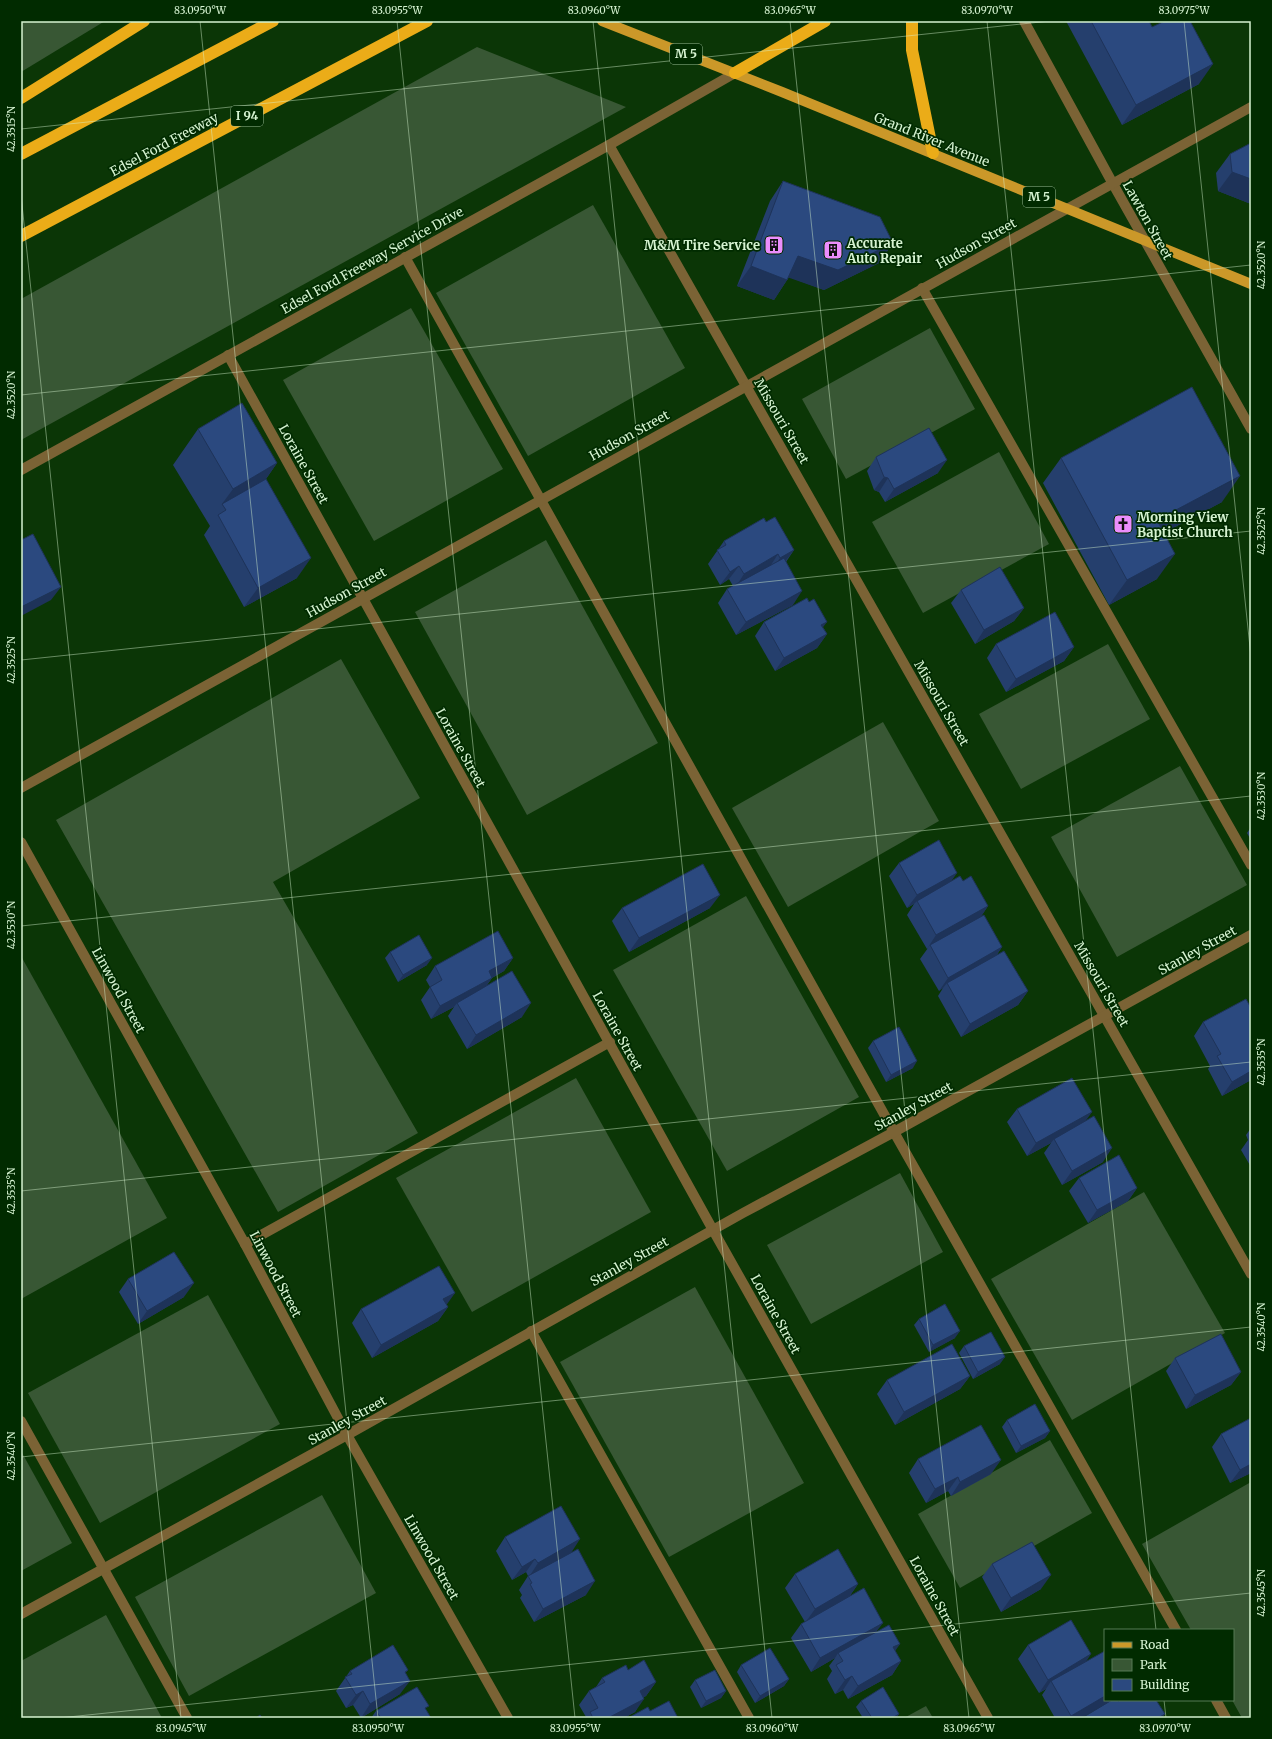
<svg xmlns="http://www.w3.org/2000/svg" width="1272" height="1739" viewBox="0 0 1272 1739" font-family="Merriweather,serif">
<rect width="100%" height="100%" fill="#0b3606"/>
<!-- green -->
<g fill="#385734">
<polygon points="21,21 105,21 21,72"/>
<polygon points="477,47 626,107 21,440 21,299"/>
<polygon points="593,205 685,368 528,456 436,293"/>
<polygon points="411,308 503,469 374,541 283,380"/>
<polygon points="930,328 975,409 846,479 802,399"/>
<polygon points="999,452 1049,544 923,613 872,522"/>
<polygon points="546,540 658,743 527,815 415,612"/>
<polygon points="1108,644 1150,719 1021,789 979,714"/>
<polygon points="341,659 420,798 273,882 418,1133 278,1212 56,820"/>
<polygon points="883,722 939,821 788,907 732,808"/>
<polygon points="1180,766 1247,885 1117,957 1051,837"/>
<polygon points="746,896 859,1097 727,1171 613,970"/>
<polygon points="21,956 167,1218 21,1299"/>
<polygon points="576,1078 651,1212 472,1312 396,1178"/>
<polygon points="900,1173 943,1252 811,1324 767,1245"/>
<polygon points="1144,1192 1225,1333 1072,1420 991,1279"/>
<polygon points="695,1287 804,1483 669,1557 560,1362"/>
<polygon points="208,1295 280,1424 100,1523 28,1393"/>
<polygon points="1050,1440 1092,1513 960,1588 918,1514"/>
<polygon points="21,1451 72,1543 21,1571"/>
<polygon points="1251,1482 1251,1718 1242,1718 1232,1700 1233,1630 1191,1630 1142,1544"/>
<polygon points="322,1495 376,1593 189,1696 135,1597"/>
<polygon points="106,1615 162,1718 21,1718 21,1661"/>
<polygon points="926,1706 933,1718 904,1718"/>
</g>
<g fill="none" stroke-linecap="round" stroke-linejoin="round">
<!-- service -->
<g stroke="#7b6335" stroke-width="10">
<polyline points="405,257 894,1132 1176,1630"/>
<polyline points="922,288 1251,865"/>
<polyline points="245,1244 610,1042"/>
<polyline points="531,1331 749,1718"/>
<polyline points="21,1421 187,1718"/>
<polyline points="1216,1700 1226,1718"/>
</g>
<!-- minor -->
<g stroke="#7b6335" stroke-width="10">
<polyline points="1024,21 1113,184 1251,429"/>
<polyline points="609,145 1251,1274"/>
<polyline points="228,355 713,1230 988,1718"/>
<polyline points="21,788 1251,107"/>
<polyline points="21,1614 347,1435 743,1213 894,1132 1251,935"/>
</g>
<!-- tertiary -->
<g stroke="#7b6335" stroke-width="10">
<polyline points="21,470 609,145 735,73"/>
<polyline points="21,842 245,1244 347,1435 508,1718"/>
</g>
<!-- primary -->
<polyline stroke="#cb9829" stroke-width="10" points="602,21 782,92 1251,284"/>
<!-- motorway -->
<g stroke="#ebac18" stroke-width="12">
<polyline points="912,21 912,50 933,153"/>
<polyline points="735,73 825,21"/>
<polyline points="21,98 144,21"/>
<polyline points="21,154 273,21"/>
<polyline points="21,236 427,21"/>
</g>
</g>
<!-- wall -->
<g fill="#253f6d">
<polygon points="1066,21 1149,21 1152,27 1199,84 1122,125"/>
<polygon points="1230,154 1251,204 1218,191 1216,173"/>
<polygon points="783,181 893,243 879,263 824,290 789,277 787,280 774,300 737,286 770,201"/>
<polygon points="198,429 277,463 266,479 297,578 244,607 204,535 210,526 173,465"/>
<polygon points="876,457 938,473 885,502 879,492 874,490 867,471"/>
<polygon points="1061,458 1222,502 1164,533 1157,579 1109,605 1043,483"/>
<polygon points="766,522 794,550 786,562 793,605 736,635 718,603 727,589 733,586 729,579 720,585 708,564 724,541"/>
<polygon points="961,590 1024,608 1014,621 975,644 951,603"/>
<polygon points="764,622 823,627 827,634 817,648 775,671 755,636"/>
<polygon points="996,644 1074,647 1064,661 1006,692 987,658"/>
<polygon points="1251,827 1251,840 1247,833"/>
<polygon points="899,863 951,882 963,881 988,906 981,916 1002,947 996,956 1028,991 1018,1005 961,1037 938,996 943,988 939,991 920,959 928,948 927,949 907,915 914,904 907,908 889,876"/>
<polygon points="622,908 710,908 629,952 612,921"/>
<polygon points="390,952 427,965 398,982 385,958"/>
<polygon points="513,958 504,971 492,978 487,985 522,1017 467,1049 448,1016 454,1007 431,1019 421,1000 430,987 426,980 435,966"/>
<polygon points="1203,1022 1251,1080 1222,1096 1208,1069 1210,1066 1194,1036"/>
<polygon points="873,1041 913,1068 886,1082 868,1048"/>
<polygon points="1017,1109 1085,1121 1103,1162 1062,1185 1044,1153 1051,1143 1027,1156 1007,1122"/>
<polygon points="1251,1128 1251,1167 1241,1150 1248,1140 1246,1135"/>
<polygon points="1079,1178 1137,1188 1128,1201 1088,1223 1069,1191"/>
<polygon points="128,1279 184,1297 138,1324 119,1292"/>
<polygon points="448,1307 438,1321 372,1358 352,1323 361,1309"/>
<polygon points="919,1319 955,1338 929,1352 914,1325"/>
<polygon points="964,1346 1000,1364 973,1379 959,1353"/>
<polygon points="1175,1358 1241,1372 1231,1385 1186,1409 1166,1371"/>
<polygon points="970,1376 960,1389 895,1425 877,1394 887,1380"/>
<polygon points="1251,1418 1251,1473 1230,1483 1212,1447 1221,1434"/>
<polygon points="1007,1420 1050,1431 1045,1438 1016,1453 1002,1427"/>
<polygon points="918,1459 991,1474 951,1496 948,1491 926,1503 909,1473"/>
<polygon points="505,1537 571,1553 543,1569 586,1595 534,1622 520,1598 522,1595 519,1590 528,1576 526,1572 512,1580 496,1551"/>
<polygon points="992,1564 1041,1589 1001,1612 982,1577"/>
<polygon points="795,1574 858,1584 849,1597 877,1632 895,1651 901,1661 892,1675 848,1699 843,1690 835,1694 827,1679 832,1671 829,1666 835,1658 811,1672 791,1638 801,1624 805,1622 785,1588"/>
<polygon points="1028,1645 1086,1662 1112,1700 1081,1718 1055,1718 1042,1695 1046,1689 1039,1693 1018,1659"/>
<polygon points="741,1665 789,1679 784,1686 755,1703 737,1672"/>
<polygon points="408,1670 405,1673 400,1694 361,1718 353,1705 346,1708 336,1691 350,1671"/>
<polygon points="602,1678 656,1682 646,1696 644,1697 635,1712 624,1718 586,1718 586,1717 579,1705 589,1691 596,1687"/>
<polygon points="695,1680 726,1691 721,1698 701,1708 690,1687"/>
<polygon points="861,1701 899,1714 896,1718 863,1718 856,1707"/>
<polygon points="426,1710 431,1718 371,1718 376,1711"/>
</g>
<!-- shaded-wall -->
<g fill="#1e3359">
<polygon points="1213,64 1199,84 1122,125 1136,105"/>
<polygon points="1232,172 1251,179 1251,204 1218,191"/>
<polygon points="893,243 879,263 824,290 784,276 798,256"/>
<polygon points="751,266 787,280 774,300 737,286"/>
<polygon points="947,460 938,473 885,502 894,489"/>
<polygon points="277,463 252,499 226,510 222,504 233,489"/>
<polygon points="1240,476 1222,502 1139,546 1157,520"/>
<polygon points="884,477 888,478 879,492 874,490"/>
<polygon points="794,550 784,563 771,571 780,558"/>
<polygon points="778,554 769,568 735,588 744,574"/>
<polygon points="1175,554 1157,579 1109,605 1127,580"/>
<polygon points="311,558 297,578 244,607 258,588"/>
<polygon points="739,566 729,579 720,585 730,572"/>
<polygon points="61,587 51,600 21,616 21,607"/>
<polygon points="802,591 793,605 736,635 746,622"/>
<polygon points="1024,608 1014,621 975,644 984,630"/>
<polygon points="827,622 817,635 821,625"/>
<polygon points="827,634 817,648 775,671 784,658"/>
<polygon points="1074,647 1064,661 1006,692 1016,679"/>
<polygon points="957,873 948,886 917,901 914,904 907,908 917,895"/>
<polygon points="720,895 710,908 629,952 639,938"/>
<polygon points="988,906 979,920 930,945 927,949 936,935"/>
<polygon points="1002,947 993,960 947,983 943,988 939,991 948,978"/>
<polygon points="432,958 427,965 398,982 403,975"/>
<polygon points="513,958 504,971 479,985 489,971"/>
<polygon points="492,978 483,991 457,1003 454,1007 431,1019 440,1006"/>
<polygon points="1028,991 1018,1005 961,1037 970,1024"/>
<polygon points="531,1003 522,1017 467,1049 476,1035"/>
<polygon points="917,1061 913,1068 886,1082 891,1075"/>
<polygon points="1251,1071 1251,1080 1222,1096 1232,1082"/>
<polygon points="1092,1112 1082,1126 1054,1139 1051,1143 1027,1156 1036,1143"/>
<polygon points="1112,1148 1103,1162 1062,1185 1072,1171"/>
<polygon points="1137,1188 1128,1201 1088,1223 1097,1210"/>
<polygon points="194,1283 184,1297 138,1324 147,1311"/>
<polygon points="455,1293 445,1307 443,1299"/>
<polygon points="448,1307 438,1321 372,1358 381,1345"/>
<polygon points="960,1331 955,1338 929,1352 933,1345"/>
<polygon points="1005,1357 1000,1364 973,1379 978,1372"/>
<polygon points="1241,1372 1231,1385 1186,1409 1195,1395"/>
<polygon points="970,1376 960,1389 895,1425 904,1412"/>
<polygon points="1050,1431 1045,1438 1016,1453 1021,1446"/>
<polygon points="1001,1460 991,1474 951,1496 960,1482"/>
<polygon points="1251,1464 1251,1473 1230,1483 1240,1470"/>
<polygon points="958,1477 948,1491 926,1503 935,1489"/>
<polygon points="580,1539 571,1553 529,1577 538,1563"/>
<polygon points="535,1559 526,1572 512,1580 522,1567"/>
<polygon points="1051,1575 1041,1589 1001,1612 1011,1598"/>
<polygon points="595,1581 586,1595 534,1622 543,1609"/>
<polygon points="858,1584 849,1597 805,1623 815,1609"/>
<polygon points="883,1623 873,1636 838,1653 835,1658 811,1672 820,1658"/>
<polygon points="900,1644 891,1657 893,1647"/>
<polygon points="1091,1654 1082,1668 1051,1681 1046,1689 1039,1693 1048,1680"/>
<polygon points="901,1661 892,1675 848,1699 858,1686"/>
<polygon points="852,1676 843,1690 835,1694 845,1680"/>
<polygon points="789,1679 784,1686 755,1703 760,1696"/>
<polygon points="410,1681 400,1694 361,1718 370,1704"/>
<polygon points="656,1682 646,1696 631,1704 640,1691"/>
<polygon points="363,1691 353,1705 346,1708 356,1695"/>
<polygon points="726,1691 721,1698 701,1708 706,1701"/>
<polygon points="1105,1696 1105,1700 1112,1700 1081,1718 1069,1718 1071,1716"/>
<polygon points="644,1699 635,1712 624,1718 608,1718"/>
<polygon points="899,1714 896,1718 892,1718"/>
<polygon points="1165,1714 1162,1718 1158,1718"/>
</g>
<!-- building -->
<g fill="#2b497f" stroke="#1e3359">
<polygon points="1091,21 1149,21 1152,27 1165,21 1190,21 1213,64 1136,105"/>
<polygon points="1251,143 1251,179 1232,172 1230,154"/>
<polygon points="783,181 880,217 893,243 838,270 798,256 787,280 751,266"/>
<polygon points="1192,387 1240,476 1157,520 1175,554 1127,580 1061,458"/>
<polygon points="242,403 277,463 233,489 198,429"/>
<polygon points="929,428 947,460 894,489 888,478 884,477 876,457"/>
<polygon points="266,479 311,558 258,588 218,515 226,510 222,504"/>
<polygon points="775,517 794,550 780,558 778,554 744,574 739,566 730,572 717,550 726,545 724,541 764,518 766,522"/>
<polygon points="33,534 61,587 21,607 21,540"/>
<polygon points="784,558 802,591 746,622 727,589"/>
<polygon points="1000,567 1024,608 984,630 961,590"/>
<polygon points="807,598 809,602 814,599 827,622 821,625 827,634 784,658 764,622"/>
<polygon points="1055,612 1074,647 1016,679 996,644"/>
<polygon points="939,840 957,873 917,895 899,863"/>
<polygon points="703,864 720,895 639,938 622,908"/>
<polygon points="960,876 963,881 971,876 988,906 936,935 917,901"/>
<polygon points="984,915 1002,947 948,978 930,945"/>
<polygon points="498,931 513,958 489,971 492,978 440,1006 430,987 442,980 435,966"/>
<polygon points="419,935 432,958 403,975 390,952"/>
<polygon points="1004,951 1028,991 970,1024 947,983"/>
<polygon points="512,971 531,1003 476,1035 457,1003"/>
<polygon points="1246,999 1251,1008 1251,1071 1232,1082 1217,1056 1221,1054 1203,1022"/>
<polygon points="899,1027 917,1061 891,1075 873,1041"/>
<polygon points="1072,1078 1092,1112 1036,1143 1017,1109"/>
<polygon points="1094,1116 1112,1148 1072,1171 1054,1139"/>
<polygon points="1119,1155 1137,1188 1097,1210 1079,1178"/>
<polygon points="174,1252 194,1283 147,1311 128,1279"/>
<polygon points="439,1266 455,1293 443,1299 448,1307 381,1345 361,1309"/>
<polygon points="945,1304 960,1331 933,1345 919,1319"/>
<polygon points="991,1332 1005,1357 978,1372 964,1346"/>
<polygon points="1221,1334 1241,1372 1195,1395 1175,1358"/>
<polygon points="952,1344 970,1376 904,1412 887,1380"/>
<polygon points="1035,1404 1050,1431 1021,1446 1007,1420"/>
<polygon points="1251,1418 1251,1464 1240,1470 1221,1434"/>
<polygon points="981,1425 1001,1460 960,1482 958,1477 935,1489 918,1459"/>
<polygon points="561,1506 580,1539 538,1563 535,1559 522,1567 505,1537"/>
<polygon points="1032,1542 1051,1575 1011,1598 992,1564"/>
<polygon points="578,1549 595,1581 543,1609 530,1584 532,1583 528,1576"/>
<polygon points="838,1549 858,1584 815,1609 795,1574"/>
<polygon points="864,1588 883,1623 820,1658 801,1624"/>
<polygon points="1071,1620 1091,1654 1048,1680 1028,1645"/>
<polygon points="889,1625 900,1644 893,1647 901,1661 858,1686 852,1676 845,1680 836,1665 843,1661 838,1653"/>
<polygon points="393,1645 408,1670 405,1672 410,1681 370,1704 363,1691 356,1695 345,1677 352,1674 350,1671"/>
<polygon points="770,1648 789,1679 760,1696 741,1665"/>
<polygon points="1105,1651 1105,1696 1071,1716 1051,1681"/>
<polygon points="644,1660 656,1682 640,1691 644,1699 608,1718 593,1718 590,1712 598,1708 589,1691 605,1682 602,1678 626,1665 628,1670"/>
<polygon points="715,1670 726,1691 706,1701 695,1680"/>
<polygon points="417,1687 429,1706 425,1708 431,1718 381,1718 376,1711"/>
<polygon points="883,1687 899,1714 892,1718 872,1718 861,1701"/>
<polygon points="1112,1700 1118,1700 1118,1701 1121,1700 1156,1700 1165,1714 1158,1718 1082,1718"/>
<polygon points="669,1701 678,1718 628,1718 648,1707 650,1711"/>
<polygon points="260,1715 262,1718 256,1718"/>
</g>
<!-- ticks -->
<path fill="none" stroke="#d6f3d1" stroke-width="1" stroke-opacity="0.45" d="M200 21 378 1718M397 21 575 1718M593 21 772 1718M790 21 969 1718M987 21 1156 1630M1184 21 1251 657M21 129 1050 21M21 195 181 1718M21 395 1251 265M21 660 1251 531M21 926 1251 796M21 1191 1251 1062M21 1457 1251 1327M1164 1700 1166 1718M59 1718 1251 1593"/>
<!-- icons -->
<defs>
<symbol id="building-square" viewBox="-11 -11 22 22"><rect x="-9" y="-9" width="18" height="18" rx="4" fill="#eb8dfc" stroke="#012b00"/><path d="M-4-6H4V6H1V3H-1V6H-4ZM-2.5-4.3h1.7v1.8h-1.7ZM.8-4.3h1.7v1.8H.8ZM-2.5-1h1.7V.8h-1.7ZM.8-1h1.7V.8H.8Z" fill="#111"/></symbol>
<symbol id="church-square" viewBox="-11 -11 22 22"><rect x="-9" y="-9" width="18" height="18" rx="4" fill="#eb8dfc" stroke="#012b00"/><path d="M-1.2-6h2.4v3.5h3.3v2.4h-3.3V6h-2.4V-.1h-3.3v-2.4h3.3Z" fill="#111"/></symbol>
</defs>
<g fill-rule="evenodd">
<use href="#building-square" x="763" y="234" width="22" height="22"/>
<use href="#building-square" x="822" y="239" width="22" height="22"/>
<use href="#church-square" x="1112" y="513" width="22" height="22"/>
</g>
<g text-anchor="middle" stroke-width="3.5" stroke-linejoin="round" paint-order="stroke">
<!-- shield labels -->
<g fill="#012b00" stroke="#96b792" stroke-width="1">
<rect x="670" y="44" width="32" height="20" rx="3"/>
<rect x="231" y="106" width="32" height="20" rx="3"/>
<rect x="1023" y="187" width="32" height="20" rx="3"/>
</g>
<g font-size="12" font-weight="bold" fill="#d6f3d1">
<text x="686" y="58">M 5</text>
<text x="247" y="120">I 94</text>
<text x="1039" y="201">M 5</text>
</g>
<!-- street labels -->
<g font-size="13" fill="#d6f3d1" stroke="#012b00">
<text transform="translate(932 139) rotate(22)" y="5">Grand River Avenue</text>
<text transform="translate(164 144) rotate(-28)" y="5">Edsel Ford Freeway</text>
<text transform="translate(1148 220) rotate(61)" y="5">Lawton Street</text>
<text transform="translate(976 243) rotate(-29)" y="5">Hudson Street</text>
<text transform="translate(372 260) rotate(-29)" y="5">Edsel Ford Freeway Service Drive</text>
<text transform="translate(782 421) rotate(60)" y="5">Missouri Street</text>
<text transform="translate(629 435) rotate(-29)" y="5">Hudson Street</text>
<text transform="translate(304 464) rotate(61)" y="5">Loraine Street</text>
<text transform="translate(346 592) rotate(-29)" y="5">Hudson Street</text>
<text transform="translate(942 703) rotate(60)" y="5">Missouri Street</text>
<text transform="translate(461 748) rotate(61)" y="5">Loraine Street</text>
<text transform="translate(1197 950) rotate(-29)" y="5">Stanley Street</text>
<text transform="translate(1102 984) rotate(60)" y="5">Missouri Street</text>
<text transform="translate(119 990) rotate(61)" y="5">Linwood Street</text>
<text transform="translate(618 1031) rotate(61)" y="5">Loraine Street</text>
<text transform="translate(913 1106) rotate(-29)" y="5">Stanley Street</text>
<text transform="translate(629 1261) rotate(-29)" y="5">Stanley Street</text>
<text transform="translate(276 1274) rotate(62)" y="5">Linwood Street</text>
<text transform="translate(776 1314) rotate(61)" y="5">Loraine Street</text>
<text transform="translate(347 1420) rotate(-29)" y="5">Stanley Street</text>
<text transform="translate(432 1557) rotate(60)" y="5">Linwood Street</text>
<text transform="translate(935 1596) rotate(61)" y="5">Loraine Street</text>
</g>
<!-- poi labels -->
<g font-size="13" font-weight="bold" fill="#d6f3d1" stroke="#012b00" text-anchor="start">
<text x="847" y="248">Accurate<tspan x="847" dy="15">Auto Repair</tspan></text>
<text x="760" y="250" text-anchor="end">M&amp;M Tire Service</text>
<text x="1137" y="522">Morning View<tspan x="1137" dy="15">Baptist Church</tspan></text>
</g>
</g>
<!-- border -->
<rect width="1272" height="1739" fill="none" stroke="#012b00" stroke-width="44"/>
<!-- legend -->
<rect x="1104" y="1629" width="130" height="72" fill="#012b00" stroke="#567b54"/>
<rect x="1112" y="1642" width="20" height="6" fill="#cb9829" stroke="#567b54"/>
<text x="1140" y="1649" font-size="12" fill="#d6f3d1">Road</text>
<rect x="1112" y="1659" width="20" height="12" fill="#385734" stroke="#567b54"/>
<text x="1140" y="1669" font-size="12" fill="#d6f3d1">Park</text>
<rect x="1112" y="1679" width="20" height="12" fill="#2b497f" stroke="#567b54"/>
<text x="1140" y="1689" font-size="12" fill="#d6f3d1">Building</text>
<rect x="22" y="22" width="1228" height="1695" fill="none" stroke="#d6f3d1" stroke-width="1.5"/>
<g font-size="10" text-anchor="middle" fill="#d6f3d1">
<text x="200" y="14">83.0950°W</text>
<text x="397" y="14">83.0955°W</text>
<text x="594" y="14">83.0960°W</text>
<text x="790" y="14">83.0965°W</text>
<text x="987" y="14">83.0970°W</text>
<text x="1184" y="14">83.0975°W</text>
<text transform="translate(11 129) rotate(-90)" y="4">42.3515°N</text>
<text transform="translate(1261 265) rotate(-90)" y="4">42.3520°N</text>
<text transform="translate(11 395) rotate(-90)" y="4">42.3520°N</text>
<text transform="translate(1261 531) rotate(-90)" y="4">42.3525°N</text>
<text transform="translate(11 660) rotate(-90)" y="4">42.3525°N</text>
<text transform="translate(1261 796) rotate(-90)" y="4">42.3530°N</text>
<text transform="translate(11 925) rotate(-90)" y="4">42.3530°N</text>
<text transform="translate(1261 1062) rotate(-90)" y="4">42.3535°N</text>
<text transform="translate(11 1191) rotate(-90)" y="4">42.3535°N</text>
<text transform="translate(1261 1327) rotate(-90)" y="4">42.3540°N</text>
<text transform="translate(11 1456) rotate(-90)" y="4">42.3540°N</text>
<text transform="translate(1261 1593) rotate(-90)" y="4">42.3545°N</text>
<text x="181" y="1732">83.0945°W</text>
<text x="378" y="1732">83.0950°W</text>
<text x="575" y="1732">83.0955°W</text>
<text x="772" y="1732">83.0960°W</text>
<text x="969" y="1732">83.0965°W</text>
<text x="1165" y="1732">83.0970°W</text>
</g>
</svg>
